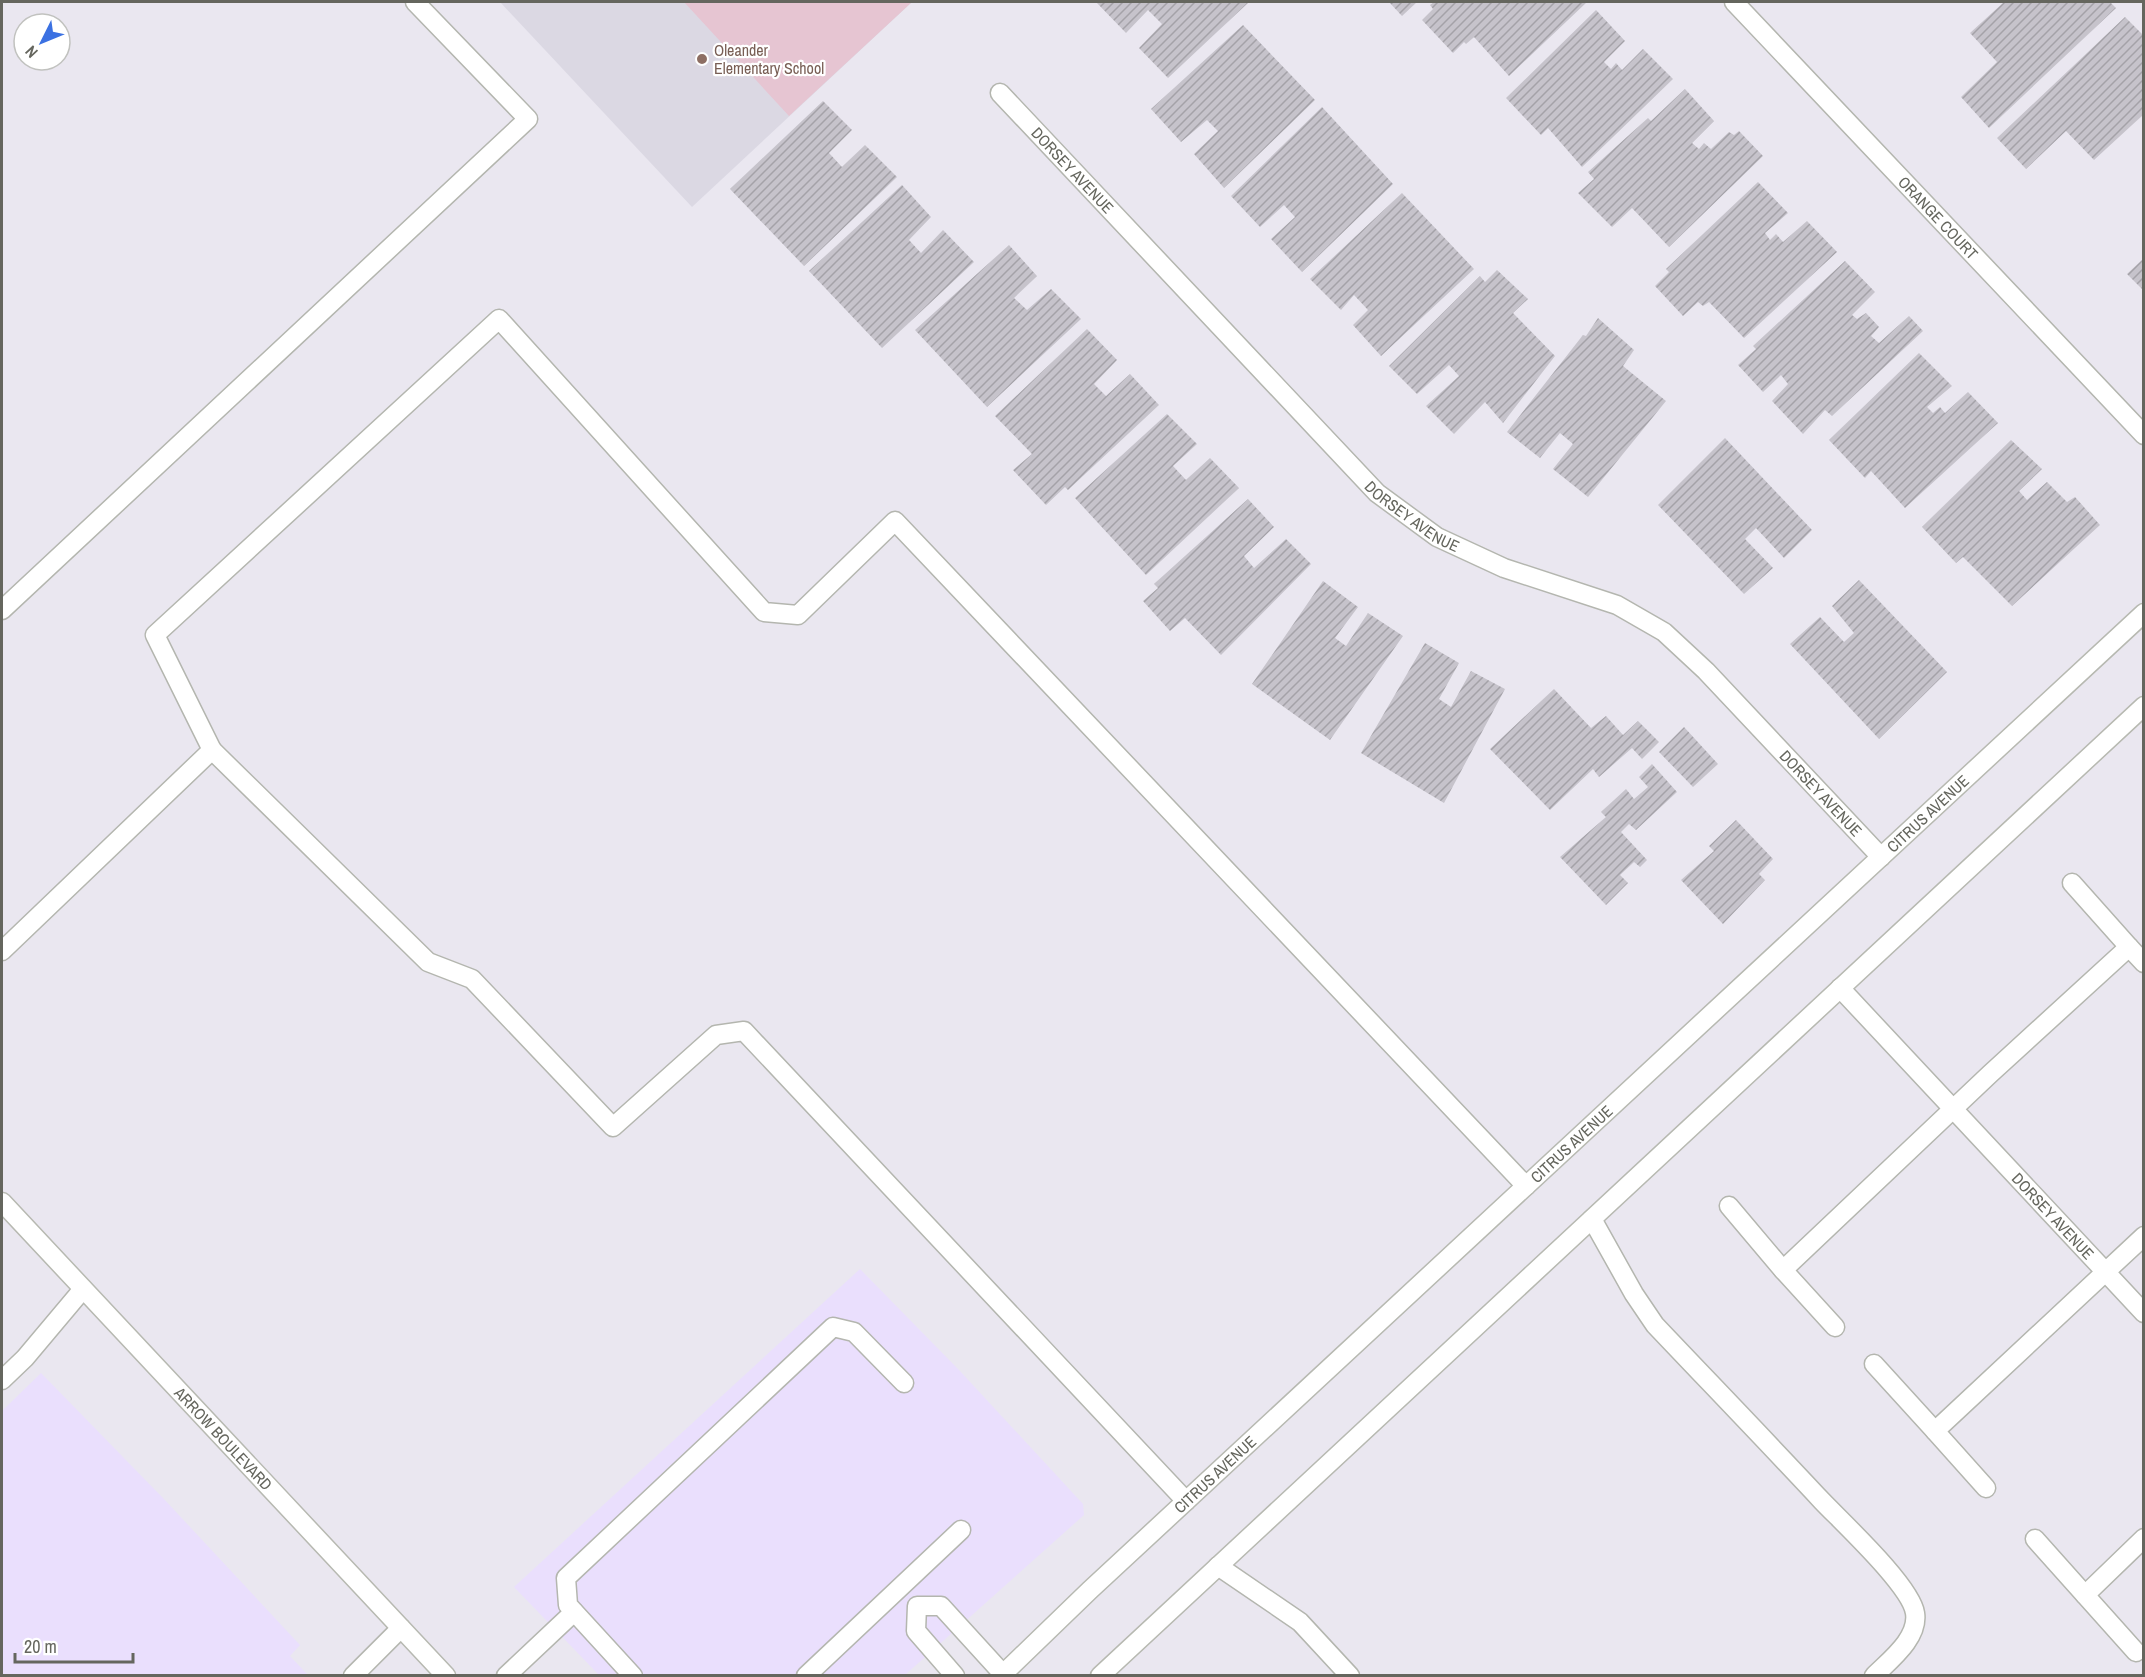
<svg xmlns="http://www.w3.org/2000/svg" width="2145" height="1677" viewBox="0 0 2145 1677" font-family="'Archivo Narrow',sans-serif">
<defs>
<pattern id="building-hatch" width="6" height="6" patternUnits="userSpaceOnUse" patternTransform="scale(1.5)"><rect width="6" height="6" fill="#c6c3cb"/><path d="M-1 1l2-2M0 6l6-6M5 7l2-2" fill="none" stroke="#a4a2a8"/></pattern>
</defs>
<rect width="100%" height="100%" fill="#eae7f0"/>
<!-- commercial -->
<g fill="#eadffd">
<polygon points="860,1269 959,1370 1083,1504 1084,1515 905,1675 599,1675 514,1587"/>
<polygon points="41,1373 163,1498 300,1645 290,1656 308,1675 2,1675 2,1411"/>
</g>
<!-- education -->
<polygon fill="#dbd8e3" points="500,2 912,2 692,207"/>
<!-- garden -->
<polygon fill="#e6c5d2" points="684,2 912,2 789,116"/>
<!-- building -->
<g fill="url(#building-hatch)">
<polygon points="1096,2 1249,2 1168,78 1139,48 1162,24 1148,10 1126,33"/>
<polygon points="1389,2 1417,2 1402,16"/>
<polygon points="1434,2 1587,2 1509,76 1474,37 1466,44 1464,42 1453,53 1422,20 1433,9 1430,5"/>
<polygon points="2004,2 2110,2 2116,8 1989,128 1961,97 1997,62 1970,33"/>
<polygon points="1596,10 1625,41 1604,62 1611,69 1616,63 1622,70 1643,49 1673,79 1582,167 1548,128 1541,135 1506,98"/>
<polygon points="2125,17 2144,36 2144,114 2094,160 2066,131 2026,169 1997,138"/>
<polygon points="1243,25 1315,100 1224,188 1194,154 1218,131 1207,120 1181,142 1151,109"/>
<polygon points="1685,89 1714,121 1692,143 1699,149 1704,143 1711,149 1729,132 1734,135 1739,131 1763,156 1669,247 1632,208 1612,227 1578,193 1594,179 1588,172 1648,118 1651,121"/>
<polygon points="823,101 852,130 829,153 842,167 865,145 897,177 804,266 730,189"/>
<polygon points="1322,107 1393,184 1302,272 1271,239 1295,217 1284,205 1260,227 1231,196"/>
<polygon points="1758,182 1788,213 1765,233 1770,240 1776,234 1783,242 1807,221 1837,252 1744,338 1709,302 1703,306 1698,302 1683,316 1655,286 1669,272 1666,269"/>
<polygon points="902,185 931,217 909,240 921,253 943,230 974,262 882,348 809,271"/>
<polygon points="1402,193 1474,269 1381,356 1353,325 1368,310 1354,295 1341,310 1310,279"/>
<polygon points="1009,245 1037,276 1014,298 1027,310 1051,289 1081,319 987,407 915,330"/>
<polygon points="2144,258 2144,291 2127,274"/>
<polygon points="1845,261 1875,292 1852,315 1857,319 1866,313 1879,327 1871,336 1879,343 1909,316 1923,331 1832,416 1825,410 1803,434 1772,401 1788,384 1781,375 1763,392 1738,365 1756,349 1753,346"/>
<polygon points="1497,270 1528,299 1513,313 1555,356 1503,423 1485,402 1454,434 1426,406 1459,376 1449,365 1417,394 1389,366 1480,276 1485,282"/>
<polygon points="1598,318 1634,350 1623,366 1666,401 1588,497 1553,469 1573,444 1560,433 1540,458 1507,432 1583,335 1586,336"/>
<polygon points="1087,329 1117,360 1094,384 1106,396 1130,374 1159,405 1068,490 1065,487 1046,505 1013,470 1032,454 995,416"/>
<polygon points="1919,353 1952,386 1927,407 1933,413 1940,407 1945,413 1968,392 1998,423 1905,508 1871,471 1865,478 1829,440"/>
<polygon points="1167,414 1197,444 1173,466 1186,480 1210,458 1239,488 1146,575 1075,498"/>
<polygon points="1725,438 1812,530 1784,558 1756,528 1745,539 1773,568 1744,594 1658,505"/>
<polygon points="2011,440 2042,469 2019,491 2027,500 2047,482 2067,502 2075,497 2100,525 2012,606 1963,557 1956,563 1922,527"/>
<polygon points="1248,499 1274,527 1244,556 1254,568 1286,539 1311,564 1221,655 1185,618 1170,631 1143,601 1158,588 1154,584"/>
<polygon points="1859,580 1947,672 1879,739 1790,644 1820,617 1844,642 1854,633 1832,606"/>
<polygon points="1323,581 1358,607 1335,638 1346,646 1368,613 1403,636 1330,740 1252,684"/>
<polygon points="1425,643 1459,663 1439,699 1451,707 1471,671 1505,689 1444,803 1361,753"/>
<polygon points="1554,689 1591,728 1606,716 1623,735 1638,721 1659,742 1642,759 1632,748 1599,777 1593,769 1550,810 1490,749"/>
<polygon points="1684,727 1718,764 1693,787 1659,752"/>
<polygon points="1652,764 1677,792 1636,830 1629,824 1621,832 1647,860 1640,867 1634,862 1620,875 1628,883 1606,905 1560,857 1606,817 1601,812 1626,789 1634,799 1648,787 1639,777"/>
<polygon points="1736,820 1773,859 1759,874 1765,880 1723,924 1681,880 1714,851 1709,846"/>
</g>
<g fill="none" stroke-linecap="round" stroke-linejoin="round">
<defs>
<g id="lane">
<polyline points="2,610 528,119 415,2"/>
<polyline points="212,750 428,962 472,979 613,1127 716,1035 744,1031 1186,1501"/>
<polyline points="2072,883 2129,947"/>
<polyline points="2,951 212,750 155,635 499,319 764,612 798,615 895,521 1526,1186"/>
<polyline points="1729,1206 1783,1270"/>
<path d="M1592 1219 1634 1294 1655 1325C1711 1384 1767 1442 1822 1501 1843 1523 1911 1586 1915 1613 1919 1638 1890 1660 1874 1676"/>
<polyline points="1835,1327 1783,1270 1990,1074 2129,947 2144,963"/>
<polyline points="1874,1364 1935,1431"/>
<polyline points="2,1380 25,1358 83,1289"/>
<polyline points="1986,1488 1935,1431 2144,1236"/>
<polyline points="2035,1539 2085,1595"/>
<polyline points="1218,1566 1300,1622 1350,1676"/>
<polyline points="2136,1652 2085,1595 2144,1538"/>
<polyline points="353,1676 401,1628"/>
<polyline points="506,1676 574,1612"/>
<polyline points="633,1676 568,1605 566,1578 833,1327 854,1332 904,1383"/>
<polyline points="806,1676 961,1530"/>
<polyline points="955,1676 916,1631 917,1606 941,1606 1003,1674"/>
</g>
<g id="street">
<path id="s1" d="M1734 2 2144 435"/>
<path id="s2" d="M1000 93 1377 493 1437 537 1504 568 1617 605 1664 632 1706 671 1881 857"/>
<path id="s3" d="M1840 988 2144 1313"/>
</g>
<g id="secondary">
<path id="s4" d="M2 1202 446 1676"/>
<path id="s5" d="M1001 1676 1090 1590 2144 613"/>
<polyline points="1100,1676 2144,706"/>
</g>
</defs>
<!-- lane casing -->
<use href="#lane" stroke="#b4b6af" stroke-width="21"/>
<!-- street casing -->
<use href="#street" stroke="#b4b6af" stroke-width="21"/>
<!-- secondary casing -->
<use href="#secondary" stroke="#b7b9b1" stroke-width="21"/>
<!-- lane -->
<use href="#lane" stroke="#fff" stroke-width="18"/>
<!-- street -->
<use href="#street" stroke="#fff" stroke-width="18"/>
<!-- secondary -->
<use href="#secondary" stroke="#fff" stroke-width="18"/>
</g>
<!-- markers -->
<circle fill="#8d6e63" stroke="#fff" stroke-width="2" cx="702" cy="59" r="6"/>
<g text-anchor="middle" stroke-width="4.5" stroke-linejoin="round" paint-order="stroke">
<!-- education labels -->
<g font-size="16" fill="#785e54" stroke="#fff" text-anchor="start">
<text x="714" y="56">Oleander<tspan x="714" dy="18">Elementary School</tspan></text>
</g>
<!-- street labels -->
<g font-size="16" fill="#65665e" stroke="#fff">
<text dy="6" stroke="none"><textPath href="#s2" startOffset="106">DORSEY AVENUE</textPath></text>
<text dy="6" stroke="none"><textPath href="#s1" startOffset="297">ORANGE COURT</textPath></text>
<text dy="6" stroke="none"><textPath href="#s2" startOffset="592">DORSEY AVENUE</textPath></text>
<text dy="6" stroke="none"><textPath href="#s2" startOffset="1096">DORSEY AVENUE</textPath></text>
<text dy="6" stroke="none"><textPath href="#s5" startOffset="1266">CITRUS AVENUE</textPath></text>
<text dy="6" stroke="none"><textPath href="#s5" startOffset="780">CITRUS AVENUE</textPath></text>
<text dy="6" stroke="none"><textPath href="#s3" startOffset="312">DORSEY AVENUE</textPath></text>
<text dy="6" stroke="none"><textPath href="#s4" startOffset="324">ARROW BOULEVARD</textPath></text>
<text dy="6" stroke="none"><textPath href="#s5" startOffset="294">CITRUS AVENUE</textPath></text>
</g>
</g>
<!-- border -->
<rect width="2145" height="1677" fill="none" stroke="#65665e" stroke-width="6"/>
<!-- north arrow -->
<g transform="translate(42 42) rotate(227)"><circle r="28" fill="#ffffff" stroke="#c1c2bf" stroke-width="1.5"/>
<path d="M0-4.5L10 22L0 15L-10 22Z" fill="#3b71e2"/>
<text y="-9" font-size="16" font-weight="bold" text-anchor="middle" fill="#65665e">N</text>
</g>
<!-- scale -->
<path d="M15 1653v9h118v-9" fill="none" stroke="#65665e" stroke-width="3"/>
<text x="24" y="1653" font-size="18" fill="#65665e" stroke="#ffffff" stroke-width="4.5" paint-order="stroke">20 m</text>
</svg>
